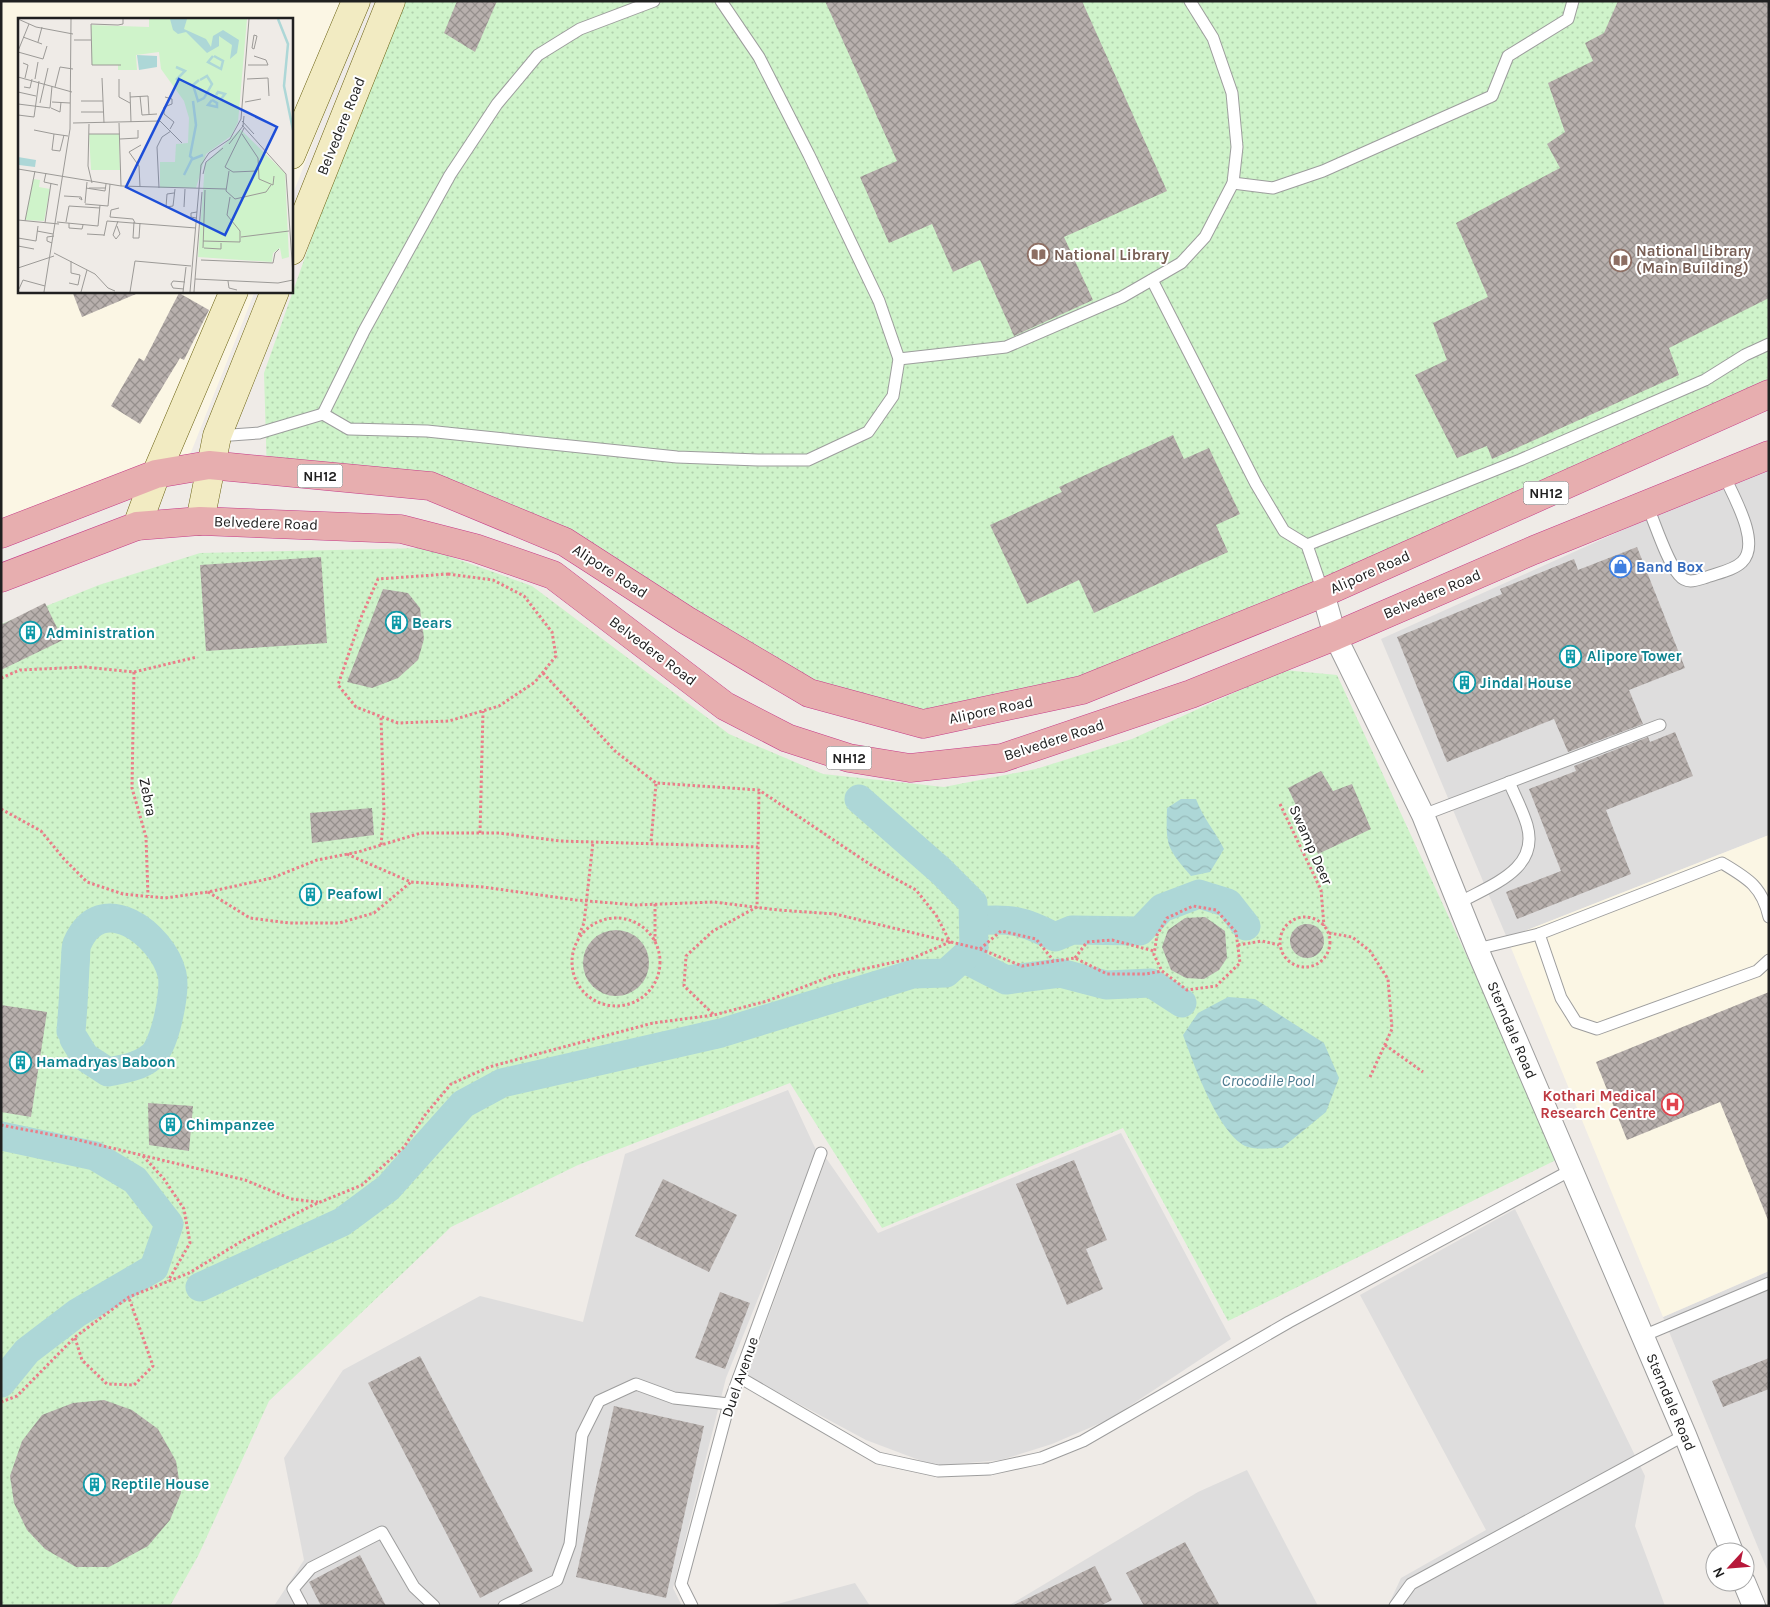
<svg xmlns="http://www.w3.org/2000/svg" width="1770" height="1607" viewBox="0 0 1770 1607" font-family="Karla,sans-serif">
<defs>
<pattern id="park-dots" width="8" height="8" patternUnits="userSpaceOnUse" patternTransform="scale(1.25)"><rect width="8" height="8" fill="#cff3ca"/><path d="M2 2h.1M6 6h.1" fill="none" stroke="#b1d0ad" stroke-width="1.8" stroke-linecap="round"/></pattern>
<pattern id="water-waves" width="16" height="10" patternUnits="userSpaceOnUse" patternTransform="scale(1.25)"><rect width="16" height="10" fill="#add7d7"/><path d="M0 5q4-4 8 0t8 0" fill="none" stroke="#95b8b8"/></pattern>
<pattern id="building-cross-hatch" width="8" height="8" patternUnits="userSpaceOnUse" patternTransform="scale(1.25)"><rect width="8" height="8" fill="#b8b0ad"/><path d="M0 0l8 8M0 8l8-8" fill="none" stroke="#958f8c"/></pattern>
</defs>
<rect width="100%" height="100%" fill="#efebe7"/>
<!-- residential -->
<g fill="#dedddd">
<polygon points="1769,464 1769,835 1507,938 1381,639"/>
<polygon points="788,1090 817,1152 726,1378 673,1588 682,1606 274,1606 304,1560 284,1458 343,1370 480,1296 583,1322 625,1154"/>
<polygon points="1121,1133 1231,1339 1110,1419 1052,1444 1001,1460 935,1466 866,1440 747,1376 826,1158 878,1233"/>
<polygon points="1515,1209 1645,1476 1635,1526 1665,1606 1388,1606 1401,1578 1486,1530 1360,1295"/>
<polygon points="1769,1271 1769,1574 1663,1317"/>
<polygon points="1247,1470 1318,1606 1008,1606 1198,1492"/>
<polygon points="855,1583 870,1606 770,1606"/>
</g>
<!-- education -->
<g fill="#fbf6e4">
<polygon points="1,1 368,1 291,199 291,19 19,19 19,291 255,291 182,475 1,527"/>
<polygon points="1769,835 1769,1271 1663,1317 1507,938"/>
</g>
<!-- park -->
<g fill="url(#park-dots)">
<polygon points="402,1 1769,1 1769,396 1087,684 954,715 874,712 760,673 601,562 421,498 267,476 264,373 348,136"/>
<polygon points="426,548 532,586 729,734 823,774 944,787 1036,769 1132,739 1284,670 1337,675 1560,1158 1228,1321 1123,1128 882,1228 790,1083 578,1165 451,1227 269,1401 198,1556 170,1606 1,1606 1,624 99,585 200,553"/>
</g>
<!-- water -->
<g fill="url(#water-waves)">
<path d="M1181 799H1196C1203 818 1215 831 1224 849L1210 872 1191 876C1166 847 1166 846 1167 808Z"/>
<path d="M1228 997 1255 999 1324 1043 1339 1078 1326 1112 1282 1148C1272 1148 1257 1150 1248 1147 1219 1137 1193 1062 1183 1035L1198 1013Z"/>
</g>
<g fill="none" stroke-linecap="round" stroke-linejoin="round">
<!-- canal -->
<g stroke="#add7d7" stroke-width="29">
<path d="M974 921C1009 918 1023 920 1055 937L1072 930 1140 931 1162 908 1199 894 1228 903 1246 926"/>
<polyline points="963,958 1006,980 1060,973 1106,985 1151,983 1182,1003"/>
<path d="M71 1031C73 1010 74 988 75 966 76 960 75 950 77 944 101 888 162 934 172 974 176 991 165 1047 151 1057 139 1067 123 1069 108 1072L85 1057 74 1039"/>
<polyline points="1,1136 95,1156 135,1180 169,1224 154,1268 77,1313 27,1351 1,1383"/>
<polyline points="200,1287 342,1222 388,1188 463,1104 502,1083 721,1033 913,974 946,973 974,948 973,903 941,871 859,799"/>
</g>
</g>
<!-- building -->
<g fill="url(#building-cross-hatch)">
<polygon points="457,1 497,1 475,52 444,33"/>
<polygon points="825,1 1082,1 1167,191 1064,237 1093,300 1014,336 980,260 953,272 932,224 889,243 860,177 897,161"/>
<polygon points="1618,1 1769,1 1769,298 1669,348 1679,375 1492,459 1487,446 1457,458 1415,375 1447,360 1433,323 1488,297 1456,223 1560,168 1547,144 1565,132 1548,83 1593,61 1585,43 1604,33"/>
<polygon points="72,291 143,291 82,317"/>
<polygon points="179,293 209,310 184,360 180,358 140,424 111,406 139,358 144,361"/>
<polygon points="1173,435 1184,459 1209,448 1240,514 1216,525 1228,552 1094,613 1079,580 1027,604 990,525 1062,492 1059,487"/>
<polygon points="1637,547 1685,668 1629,690 1643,724 1568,752 1554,719 1447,762 1397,637 1502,594 1500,589 1574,559 1578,570"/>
<polygon points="321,557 327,643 206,651 200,565"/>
<polygon points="383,589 408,593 420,608 424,639 418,660 398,678 372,688 347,682"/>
<polygon points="45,603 63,640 1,670 1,625"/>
<polygon points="1675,732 1693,776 1606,810 1631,874 1517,919 1506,892 1561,871 1529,789 1576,771 1574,766 1648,737 1650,742"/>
<polygon points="1321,771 1333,791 1352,784 1371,829 1318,854 1288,788"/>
<polygon points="372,808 374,835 312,843 310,813"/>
<polygon points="1205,917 1225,931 1227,958 1219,970 1204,979 1186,978 1171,970 1162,947 1168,930 1185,918"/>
<circle cx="1307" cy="941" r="17"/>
<circle cx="616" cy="963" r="33"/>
<polygon points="1769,992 1769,1220 1768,1220 1720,1102 1627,1140 1596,1062"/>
<polygon points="1,1005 47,1012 31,1117 1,1112"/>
<polygon points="148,1103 193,1106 189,1151 149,1145"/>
<polygon points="1074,1160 1107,1240 1086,1249 1103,1289 1067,1305 1016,1184"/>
<polygon points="663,1179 737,1215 709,1272 635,1236"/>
<polygon points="720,1292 750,1303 725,1369 695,1358"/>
<polygon points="420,1356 533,1571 480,1598 368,1383"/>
<polygon points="1769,1358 1769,1389 1723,1407 1712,1381"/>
<polygon points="104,1400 132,1410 158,1429 176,1461 181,1493 170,1520 148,1546 109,1567 76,1567 45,1549 27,1530 14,1503 10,1476 22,1441 42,1415 73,1403"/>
<polygon points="614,1406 704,1426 666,1598 576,1577"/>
<polygon points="1185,1542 1220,1606 1144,1606 1126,1573"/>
<polygon points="360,1555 386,1606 321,1606 309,1582"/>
<polygon points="1095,1566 1112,1600 1100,1606 1012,1606"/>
</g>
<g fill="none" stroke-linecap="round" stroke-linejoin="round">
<defs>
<g id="service">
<polyline points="1233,183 1273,188 1323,171 1492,96 1508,56 1568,19 1573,1"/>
<polyline points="1152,280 1256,484 1284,531 1307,545 1323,592"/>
<polyline points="899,359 1006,347 1122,297 1181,263 1205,237 1233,183 1237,147 1232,93 1213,38 1190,1"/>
<polyline points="323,414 364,331 450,175 497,104 538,55 580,29 654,1"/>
<polyline points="217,436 259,433 323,414 349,429 427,431 677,457 758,460 808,460 868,432 893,396 899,359 879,301 809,155 759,57 721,1"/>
<path d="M1647 505C1655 523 1667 562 1679 575 1687 585 1697 580 1707 577 1718 573 1734 570 1742 562 1762 543 1732 494 1723 473"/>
<polyline points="1307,545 1520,460 1705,380 1745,355 1769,344"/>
<polyline points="1423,815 1660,725"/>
<path d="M1459 903C1490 885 1540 870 1527 825 1523 811 1515 796 1509 782"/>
<polyline points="1539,934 1561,998 1576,1022 1597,1029 1757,971 1769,960"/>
<path d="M1477 949 1539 934 1722 863C1747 878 1762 886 1769 917"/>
<polyline points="1643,1336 1769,1283"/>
<polyline points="739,1377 878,1458 938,1471 990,1469 1041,1458 1083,1441 1289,1322 1573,1169"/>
<polyline points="302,1606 293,1589 311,1568 382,1532 414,1587 434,1606"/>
<polyline points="504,1606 557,1580 570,1544 582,1435 599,1401 636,1384 674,1398 729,1404"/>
<polyline points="692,1606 681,1584 729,1404 821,1153"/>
<polyline points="1395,1606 1411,1584 1685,1435"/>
</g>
<g id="minor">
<polyline points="1323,593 1335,636 1423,815 1477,949 1685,1435 1732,1552"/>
<polyline points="1744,1582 1754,1606"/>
</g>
<g id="secondary">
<polyline points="291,155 356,1"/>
<polyline points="291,251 391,1"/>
<polyline points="200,521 217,436 275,291"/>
<polyline points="137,526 156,474 234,291"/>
</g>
<g id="trunk">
<polyline points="1,534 156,474 209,465 430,486 565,542 686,620 809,693 923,724 1082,690 1323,593 1769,394"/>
<polyline points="1,578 137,526 200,521 401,529 475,548 553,575 725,706 787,738 849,758 910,768 1002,758 1191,694 1335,636 1534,550 1769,455"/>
</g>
</defs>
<!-- service casing -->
<use href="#service" stroke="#9d9d9d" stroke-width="13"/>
<!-- minor casing -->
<use href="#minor" stroke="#9d9d9d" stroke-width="24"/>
<!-- secondary casing -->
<use href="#secondary" stroke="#6b6212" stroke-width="29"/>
<!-- trunk casing -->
<use href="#trunk" stroke="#c63b88" stroke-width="29"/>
<!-- path -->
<g stroke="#ea7e89" stroke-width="3" stroke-dasharray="2.5 2.5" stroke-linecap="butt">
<polygon points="448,574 493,580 524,596 552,632 556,656 535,682 499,706 449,721 398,723 356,707 338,685 362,615 378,579"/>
<polyline points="134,672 132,788 146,837 148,896"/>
<polyline points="543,673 615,751 656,783"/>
<polyline points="1,678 20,670 85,667 134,672 197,657"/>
<polyline points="1280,804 1321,890 1324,926"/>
<polyline points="1,809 41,831 64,859 87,882 123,894 165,898 208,892 272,878 317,860 358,852 421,833 499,833 560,841 758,847"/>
<polyline points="480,833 483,711"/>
<polyline points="381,845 384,813 381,717"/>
<polyline points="347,854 411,882 483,887 576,900 636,905 714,902 778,910 835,914 980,949 1022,966 1075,958 1107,974 1146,974 1162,971 1187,990 1216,986 1240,963 1236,932 1216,910 1193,906 1167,918 1157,935 1154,955 1162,971"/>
<polyline points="208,892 250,918 289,923 339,923 374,913 411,882"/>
<polyline points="655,904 655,942"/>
<circle cx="1305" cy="942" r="25"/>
<circle cx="616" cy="962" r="44"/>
<polyline points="1329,933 1352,937 1370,951 1388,979 1392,1029 1370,1077"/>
<polyline points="579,935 584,923 593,842"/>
<polyline points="1238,945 1262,941 1279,945"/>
<polyline points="980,949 1001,931 1036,939 1053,960"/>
<polyline points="1075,958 1087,942 1112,940 1154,951"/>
<polyline points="713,1014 684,986 686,956 713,931 757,907 759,791"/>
<polyline points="1385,1045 1423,1072"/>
<polyline points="1,1125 74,1139 245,1180 291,1199 318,1202"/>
<polyline points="143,1156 164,1179 184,1209 190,1243 168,1281"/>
<polyline points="75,1338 82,1360 107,1384 134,1385 153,1366 129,1298"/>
<polyline points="1,1402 17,1396 75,1337 129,1297 189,1273 242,1241 313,1205 362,1185 404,1147 425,1115 451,1084 489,1067 653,1023 714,1015 767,1001 832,976 913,958 950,942 936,915 916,890 874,867 759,790 656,783 651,843"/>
</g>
<!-- service -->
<use href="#service" stroke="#fff" stroke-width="11"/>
<!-- minor -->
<use href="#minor" stroke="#fff" stroke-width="22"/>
<!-- secondary -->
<use href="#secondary" stroke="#f2ebc2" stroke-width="28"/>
<!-- trunk -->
<use href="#trunk" stroke="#e7aeaf" stroke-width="28"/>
</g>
<!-- icons -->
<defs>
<symbol id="library-ring" viewBox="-11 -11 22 22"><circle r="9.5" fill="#fff" stroke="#8d6e63" stroke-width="1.5"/><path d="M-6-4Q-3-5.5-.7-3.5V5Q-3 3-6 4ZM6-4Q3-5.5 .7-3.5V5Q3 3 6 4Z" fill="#8d6e63"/></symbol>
<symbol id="shop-ring" viewBox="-11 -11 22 22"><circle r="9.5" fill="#fff" stroke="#3f7fe0" stroke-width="1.5"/><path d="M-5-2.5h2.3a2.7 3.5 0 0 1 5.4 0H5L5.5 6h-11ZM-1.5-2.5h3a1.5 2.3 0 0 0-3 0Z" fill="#3f7fe0"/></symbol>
<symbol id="building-ring" viewBox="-11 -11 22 22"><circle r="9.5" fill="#fff" stroke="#0f9aa8" stroke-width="1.5"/><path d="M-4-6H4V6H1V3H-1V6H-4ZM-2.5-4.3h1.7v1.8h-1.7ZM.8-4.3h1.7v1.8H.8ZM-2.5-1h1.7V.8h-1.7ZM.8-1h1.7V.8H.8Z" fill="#0f9aa8"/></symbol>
<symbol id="hospital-ring" viewBox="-11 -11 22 22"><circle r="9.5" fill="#fff" stroke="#e0444e" stroke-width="1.5"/><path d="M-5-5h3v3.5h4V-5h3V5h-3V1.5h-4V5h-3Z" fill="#e0444e"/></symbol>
</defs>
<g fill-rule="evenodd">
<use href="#library-ring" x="1026" y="242" width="25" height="25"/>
<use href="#library-ring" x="1608" y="248" width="25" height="25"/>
<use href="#shop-ring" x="1608" y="554" width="25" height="25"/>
<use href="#building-ring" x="384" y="610" width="25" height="25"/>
<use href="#building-ring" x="18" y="620" width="25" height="25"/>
<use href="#building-ring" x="1558" y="644" width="25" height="25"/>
<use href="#building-ring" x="1452" y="670" width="25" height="25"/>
<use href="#building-ring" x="298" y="882" width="25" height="25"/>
<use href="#building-ring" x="8" y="1050" width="25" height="25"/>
<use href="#hospital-ring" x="1660" y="1092" width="25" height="25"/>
<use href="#building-ring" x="158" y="1112" width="25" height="25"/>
<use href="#building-ring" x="82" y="1472" width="25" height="25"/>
</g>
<g text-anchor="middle" stroke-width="4" stroke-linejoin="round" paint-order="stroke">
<!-- shield labels -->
<g fill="#fff" stroke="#636363" stroke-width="1">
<rect x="297.5" y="464.5" width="45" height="23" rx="4"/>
<rect x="1523.5" y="481.5" width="45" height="23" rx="4"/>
<rect x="826.5" y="746.5" width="45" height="23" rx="4"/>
</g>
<g font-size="14" font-weight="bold" fill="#202020">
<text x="320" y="481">NH12</text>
<text x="1546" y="498">NH12</text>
<text x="849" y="763">NH12</text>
</g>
<!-- street labels -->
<g font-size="15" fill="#202020" stroke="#fff">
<text transform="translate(341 126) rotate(-68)" y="5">Belvedere Road</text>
<text transform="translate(266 523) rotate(2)" y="5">Belvedere Road</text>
<text transform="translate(610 571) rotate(33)" y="5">Alipore Road</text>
<text transform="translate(1370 572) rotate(-24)" y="5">Alipore Road</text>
<text transform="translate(1432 594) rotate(-23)" y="5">Belvedere Road</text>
<text transform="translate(653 651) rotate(37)" y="5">Belvedere Road</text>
<text transform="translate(991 710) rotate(-12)" y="5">Alipore Road</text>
<text transform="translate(1054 740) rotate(-18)" y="5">Belvedere Road</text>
<text transform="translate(148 797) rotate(79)" y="5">Zebra</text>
<text transform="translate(1311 845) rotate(66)" y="5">Swamp Deer</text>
<text transform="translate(1512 1030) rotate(67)" y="5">Sterndale Road</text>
<text transform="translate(740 1377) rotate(-71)" y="5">Duel Avenue</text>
<text transform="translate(1671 1402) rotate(67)" y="5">Sterndale Road</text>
</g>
<!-- education labels -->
<g font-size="15" font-weight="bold" fill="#785e54" stroke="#fff" text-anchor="start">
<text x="1636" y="256">National Library<tspan x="1636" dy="17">(Main Building)</tspan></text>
<text x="1054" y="260">National Library</text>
</g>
<!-- shop labels -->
<g font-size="15" font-weight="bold" fill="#366cbe" stroke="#fff" text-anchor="start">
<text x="1636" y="572">Band Box</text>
</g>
<!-- culture labels -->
<g font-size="15" font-weight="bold" fill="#0d838f" stroke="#fff" text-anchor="start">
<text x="412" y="628">Bears</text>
<text x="46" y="638">Administration</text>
<text x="1587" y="661">Alipore Tower</text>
<text x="1480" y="688">Jindal House</text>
<text x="327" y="899">Peafowl</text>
<text x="36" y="1067">Hamadryas Baboon</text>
<text x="186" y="1130">Chimpanzee</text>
<text x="111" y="1489">Reptile House</text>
</g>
<!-- health labels -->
<g font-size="15" font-weight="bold" fill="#be3a42" stroke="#fff" text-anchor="end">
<text x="1656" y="1101">Kothari Medical<tspan x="1656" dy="17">Research Centre</tspan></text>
</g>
<!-- water labels -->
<g font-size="16" font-style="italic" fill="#4c7b8f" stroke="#fff">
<text x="1268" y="1086">Crocodile Pool</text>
</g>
</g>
<!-- overview -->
<g transform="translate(18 18)">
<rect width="275" height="275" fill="#efebe7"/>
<path d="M131 1H229L220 104 213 118 188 136 178 170H142V144H157L158 126 170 125 171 100 166 83 143 51 141 34 118 37 119 52H100V47H74L73 7 131 9ZM222 111 267 155 271 239 264 241 262 230 255 235 254 244 180 239 187 146ZM71 116H101L102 152H73ZM15 161 22 162 21 169 32 171 26 203 7 202Z" fill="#cff3ca"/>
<path d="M152 1H169L166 11 188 21 193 29 195 18 205 12 221 22 219 35 212 41 214 27 201 18V28L189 35 168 14 160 16 155 12ZM119 37 139 38V49L121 52ZM0 139 18 142 17 149 1 147Z" fill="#add7d7"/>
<path fill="none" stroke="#add7d7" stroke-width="2.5" d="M260 1 270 26 266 68 275 112M195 38 190 44 203 51 205 43 196 38M158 49 167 53 158 62M181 62 175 67 180 83 186 80 194 66 189 58 182 62M198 77 200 74 207 76 203 81M194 82 190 87 199 89V85L194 82M175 83 178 107 172 138 175 141 185 137M166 157 174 141"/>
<path fill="none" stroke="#9c9a97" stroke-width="1" d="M0 1 18 9 55 16M236 17 239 18 236 31 234 30ZM5 19 24 26M56 22H73M20 24 24 9M0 33 11 6M0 34 25 41 29 28M5 45 10 47 7 60M103 47H74L73 6 100 7 105 6V1M230 47H250L248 42 236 38M0 59 54 74M84 60 86 105M17 61 20 44M101 61V79L112 85M229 61 250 60 251 78M6 69 12 70 14 61M37 69 42 49 55 51M0 74 18 78M112 74 113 104M122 78 124 97 139 96M112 79 130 78 131 96M147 79 154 81V86L146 89V96L156 104 152 111M63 83H85M34 84 52 85M227 84 243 81M22 85 30 50M0 86 32 90 34 68M33 90 42 94 43 84M63 94H86M0 97 16 99 21 63M224 103 236 116M55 105 142 103 164 125M101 105 103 168M71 106 70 148 74 165M224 107 268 156 275 257M226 110 207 149 215 154 239 153M16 112 36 116M71 116H102M224 116 240 140 241 161 255 167 256 158M46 117 42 133 34 132 36 116 50 118M102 121 120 120V112M211 126 225 108 226 98M0 151 103 168 208 171M211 153 208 173 217 181 248 174 253 167M28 155 26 164 40 167M185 156 188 144 205 130M122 169 121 148 111 134 123 127M68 170 87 173 88 166M71 170H88M141 170 139 129 144 119 153 113M156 175 149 176 148 189 155 188 157 171M46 178 63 179 64 182 61 180M67 185 69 164M67 186 90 188 92 166M166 189 167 171M92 199 115 201 117 205M92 199 93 192 101 190M178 200 173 199V195L179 194M0 202 41 206M7 203 17 153M39 204 80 208 82 187M48 204 51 188 82 190M116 204 115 220H121L122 205M27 205 33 165M51 205V210L64 211 65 207M99 208 102 216 98 221 95 217 100 203M19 213 35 216M69 216 86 217M86 218 89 203 178 210M223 219 271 213M0 220 18 223 20 208M185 223 222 224V213L209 197 212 179M34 225 29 223V219L36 218M0 228 16 231M185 230 187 172M186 230 203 231V225M36 235 77 256 90 270 97 273M183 242 255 245 257 235 261 231M0 250 36 238M177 261 260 265 275 262M210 263 211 270 219 272M51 265 60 267 62 257 53 255V243M1 271 5 262 27 268M166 271 155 270 153 266 155 263 167 264M26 274 52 111 53 1M63 274 69 252M112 274 117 243 173 248M165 274 168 249M172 274 183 147 191 135 212 121 223 101 231 1M176 274 184 174"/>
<path fill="#1d4ed8" fill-opacity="0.15" stroke="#1d4ed8" stroke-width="2.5" d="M161 61 259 109 207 217 108 169Z"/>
<rect width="275" height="275" fill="none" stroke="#202020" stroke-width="2.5"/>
</g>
<!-- border -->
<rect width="1770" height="1607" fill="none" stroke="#202020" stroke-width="5"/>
<!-- north arrow -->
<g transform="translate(1730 1567) rotate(244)"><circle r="24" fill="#ffffff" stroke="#a6a6a6"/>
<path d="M0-4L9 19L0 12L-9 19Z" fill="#b7183a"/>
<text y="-8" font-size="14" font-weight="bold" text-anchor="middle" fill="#202020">N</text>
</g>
</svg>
